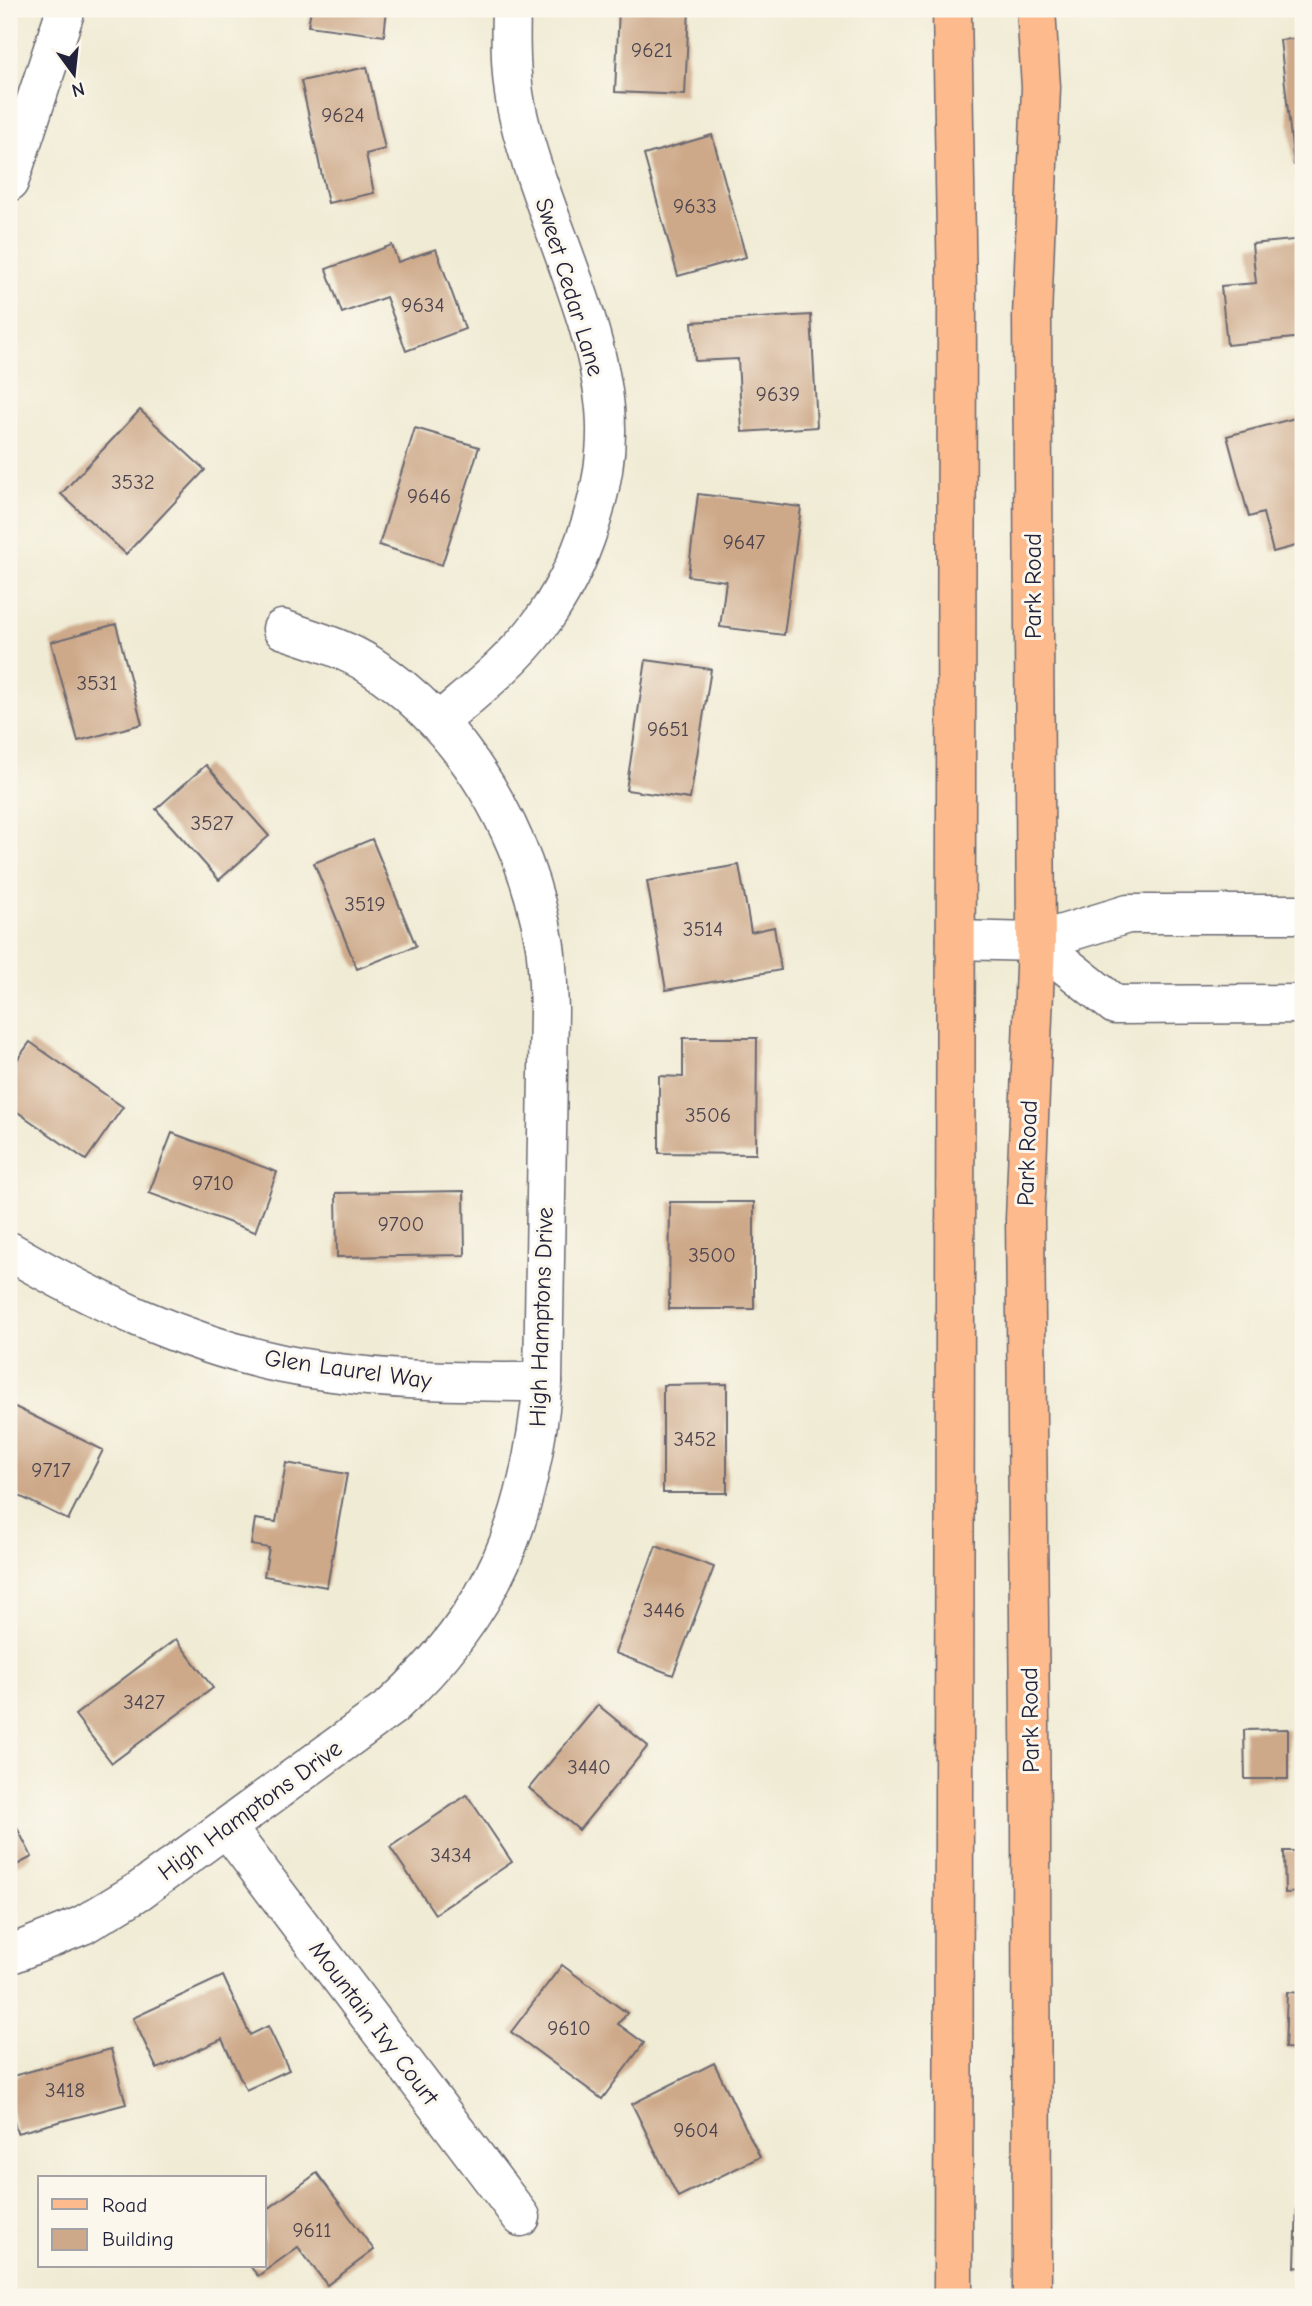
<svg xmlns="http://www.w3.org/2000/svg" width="1312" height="2306" viewBox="0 0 1312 2306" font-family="'Comic Neue',sans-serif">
<rect width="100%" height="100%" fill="#fbf7ec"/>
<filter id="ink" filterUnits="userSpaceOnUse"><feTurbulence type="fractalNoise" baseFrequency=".0143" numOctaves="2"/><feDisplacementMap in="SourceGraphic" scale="14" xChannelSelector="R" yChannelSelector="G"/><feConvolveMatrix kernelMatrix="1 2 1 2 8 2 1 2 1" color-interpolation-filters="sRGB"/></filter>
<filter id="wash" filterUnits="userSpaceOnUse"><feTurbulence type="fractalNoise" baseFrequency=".00686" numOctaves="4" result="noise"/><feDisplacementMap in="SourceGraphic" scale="28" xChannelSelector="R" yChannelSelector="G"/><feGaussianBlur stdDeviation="1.57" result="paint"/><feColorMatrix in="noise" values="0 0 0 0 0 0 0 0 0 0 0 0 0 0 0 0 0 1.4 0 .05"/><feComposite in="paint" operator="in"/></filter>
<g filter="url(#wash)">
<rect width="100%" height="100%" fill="#f0ebd4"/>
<g id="blocks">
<!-- building -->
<g fill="#cda989">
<polygon points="311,9 387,9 384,36 308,26"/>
<polygon points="619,9 689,9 685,95 615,92"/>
<polygon points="1303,38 1303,164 1294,165 1280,40"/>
<polygon points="367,67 385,149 366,154 374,193 328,203 301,81"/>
<polygon points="712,135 746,257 678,276 644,155"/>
<polygon points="1303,239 1303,337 1227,345 1221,286 1256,283 1252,244"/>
<polygon points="392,245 398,262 436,249 465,329 406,351 386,297 342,313 326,269"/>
<polygon points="811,315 817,427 742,432 738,359 695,361 692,322"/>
<polygon points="140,410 205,470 126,554 61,494"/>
<polygon points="1299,417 1303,431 1303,544 1273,552 1263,513 1249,517 1227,436"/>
<polygon points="415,428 479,447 442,565 379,545"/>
<polygon points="698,494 801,507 784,635 720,627 726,581 688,576"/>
<polygon points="116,624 142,724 78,741 51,642"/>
<polygon points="646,660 711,669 690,799 626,790"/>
<polygon points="206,765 269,836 219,880 156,809"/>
<polygon points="372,839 416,946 357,969 314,863"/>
<polygon points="739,865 751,932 774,927 781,970 666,990 647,881"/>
<polygon points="683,1038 757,1038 756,1154 659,1153 659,1076 683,1077"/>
<polygon points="30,1042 123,1107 86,1160 9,1106 9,1071"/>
<polygon points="172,1133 277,1172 255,1232 149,1193"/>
<polygon points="464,1191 465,1255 337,1257 336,1193"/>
<polygon points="670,1202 754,1202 754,1309 669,1309"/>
<polygon points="727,1384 727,1493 663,1493 663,1385"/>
<polygon points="9,1404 103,1450 68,1520 9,1491"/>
<polygon points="286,1463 347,1474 327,1587 264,1576 269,1548 251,1545 255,1519 276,1522"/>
<polygon points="656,1546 714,1567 673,1675 615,1653"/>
<polygon points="176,1639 213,1688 112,1763 75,1715"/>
<polygon points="598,1705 648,1746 579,1830 529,1788"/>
<polygon points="1288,1729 1288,1779 1245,1779 1244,1730"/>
<polygon points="467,1795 512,1862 435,1914 390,1847"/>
<polygon points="9,1812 32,1857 9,1869"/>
<polygon points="1284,1851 1303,1851 1303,1892 1285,1893"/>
<polygon points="562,1965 627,2013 618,2024 644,2043 602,2099 511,2032"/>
<polygon points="223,1976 250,2035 268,2026 289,2070 246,2090 222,2039 157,2069 133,2018"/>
<polygon points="1287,1992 1303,1993 1303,2049 1285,2048"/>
<polygon points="111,2049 126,2104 17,2133 9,2102 9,2077"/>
<polygon points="714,2063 760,2157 678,2197 632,2104"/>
<polygon points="1299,2136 1303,2136 1303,2268 1295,2267"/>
<polygon points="317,2173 374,2250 327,2285 298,2247 258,2276 250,2266 264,2266 264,2212"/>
</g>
</g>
</g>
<g filter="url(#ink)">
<use href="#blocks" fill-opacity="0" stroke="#6a6871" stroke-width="2"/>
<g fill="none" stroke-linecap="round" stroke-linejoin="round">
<defs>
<g id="minor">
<polyline points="9,182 66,9"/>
<path d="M439 722C473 692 511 663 538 627 582 569 612 481 605 408 596 312 542 214 519 119 510 83 510 45 511 9"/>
<polyline points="956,940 1036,942 1128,914 1303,914"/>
<polyline points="1036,942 1115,1005 1303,1004"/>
<path d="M9 1251C94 1300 185 1344 283 1364 368 1381 456 1382 543 1382"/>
<polyline points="227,1828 521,2217"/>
<path d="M9 1955 83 1925 139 1891 391 1707C496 1611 529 1521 543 1382L549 1010C548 989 548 967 545 946 527 835 465 727 370 665 344 648 311 639 282 629"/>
</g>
<g id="major">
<polyline points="952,9 957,295 953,2297"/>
<polyline points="1032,2297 1031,1823 1025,1219 1036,942 1032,317 1041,87 1036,9"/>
</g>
</defs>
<!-- minor casing -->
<use href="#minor" stroke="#6a6871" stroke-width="41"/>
<!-- major casing -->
<use href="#major" stroke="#6a6871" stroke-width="41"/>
<!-- minor -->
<use href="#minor" stroke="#fff" stroke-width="38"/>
<!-- major -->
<use href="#major" stroke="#fcba8d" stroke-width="38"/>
</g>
</g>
<g text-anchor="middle" stroke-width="6" stroke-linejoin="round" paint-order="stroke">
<!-- number labels -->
<g font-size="21" fill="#4d444e">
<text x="652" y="57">9621</text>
<text x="343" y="122">9624</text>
<text x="695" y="213">9633</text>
<text x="423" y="312">9634</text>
<text x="778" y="401">9639</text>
<text x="133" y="489">3532</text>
<text x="429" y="503">9646</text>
<text x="744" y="549">9647</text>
<text x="97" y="690">3531</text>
<text x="668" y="736">9651</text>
<text x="212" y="830">3527</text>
<text x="365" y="911">3519</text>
<text x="703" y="936">3514</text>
<text x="708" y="1122">3506</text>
<text x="213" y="1190">9710</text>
<text x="401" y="1231">9700</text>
<text x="712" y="1262">3500</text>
<text x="695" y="1446">3452</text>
<text x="51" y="1477">9717</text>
<text x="664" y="1617">3446</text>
<text x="144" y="1709">3427</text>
<text x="589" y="1774">3440</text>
<text x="451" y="1862">3434</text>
<text x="569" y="2035">9610</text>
<text x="65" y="2097">3418</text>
<text x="696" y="2137">9604</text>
<text x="312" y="2237">9611</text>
</g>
<!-- street labels -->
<g font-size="24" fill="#22223b" stroke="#fbf7ec">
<text transform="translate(570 287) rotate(73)" y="8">Sweet Cedar Lane</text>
<text transform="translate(1033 586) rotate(-90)" y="8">Park Road</text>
<text transform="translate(1027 1153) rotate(-88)" y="8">Park Road</text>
<text transform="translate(541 1317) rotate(-88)" y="8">High Hamptons Drive</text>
<text transform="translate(348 1369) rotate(8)" y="8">Glen Laurel Way</text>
<text transform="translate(1030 1720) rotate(-91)" y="8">Park Road</text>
<text transform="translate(250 1810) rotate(-36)" y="8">High Hamptons Drive</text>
<text transform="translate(374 2023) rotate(53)" y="8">Mountain Ivy Court</text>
</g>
</g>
<!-- margin -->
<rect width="1312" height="2306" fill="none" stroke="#fbf7ec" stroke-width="35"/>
<!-- legend -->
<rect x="38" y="2176" width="228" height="91" fill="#fbf7ec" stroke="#a4a2a5" stroke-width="2"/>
<rect x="52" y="2199" width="35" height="10" fill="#fcba8d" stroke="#a4a2a5" stroke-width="2"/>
<text x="102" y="2212" font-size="21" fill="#22223b">Road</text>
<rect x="52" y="2229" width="35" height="21" fill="#cda989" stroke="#a4a2a5" stroke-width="2"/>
<text x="102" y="2246" font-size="21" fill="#22223b">Building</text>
<!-- north arrow -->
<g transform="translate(74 74) rotate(165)" stroke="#fbf7ec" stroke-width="5" paint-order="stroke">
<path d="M0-5L12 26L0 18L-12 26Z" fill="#22223b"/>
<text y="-10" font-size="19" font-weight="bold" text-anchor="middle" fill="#22223b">N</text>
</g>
</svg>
